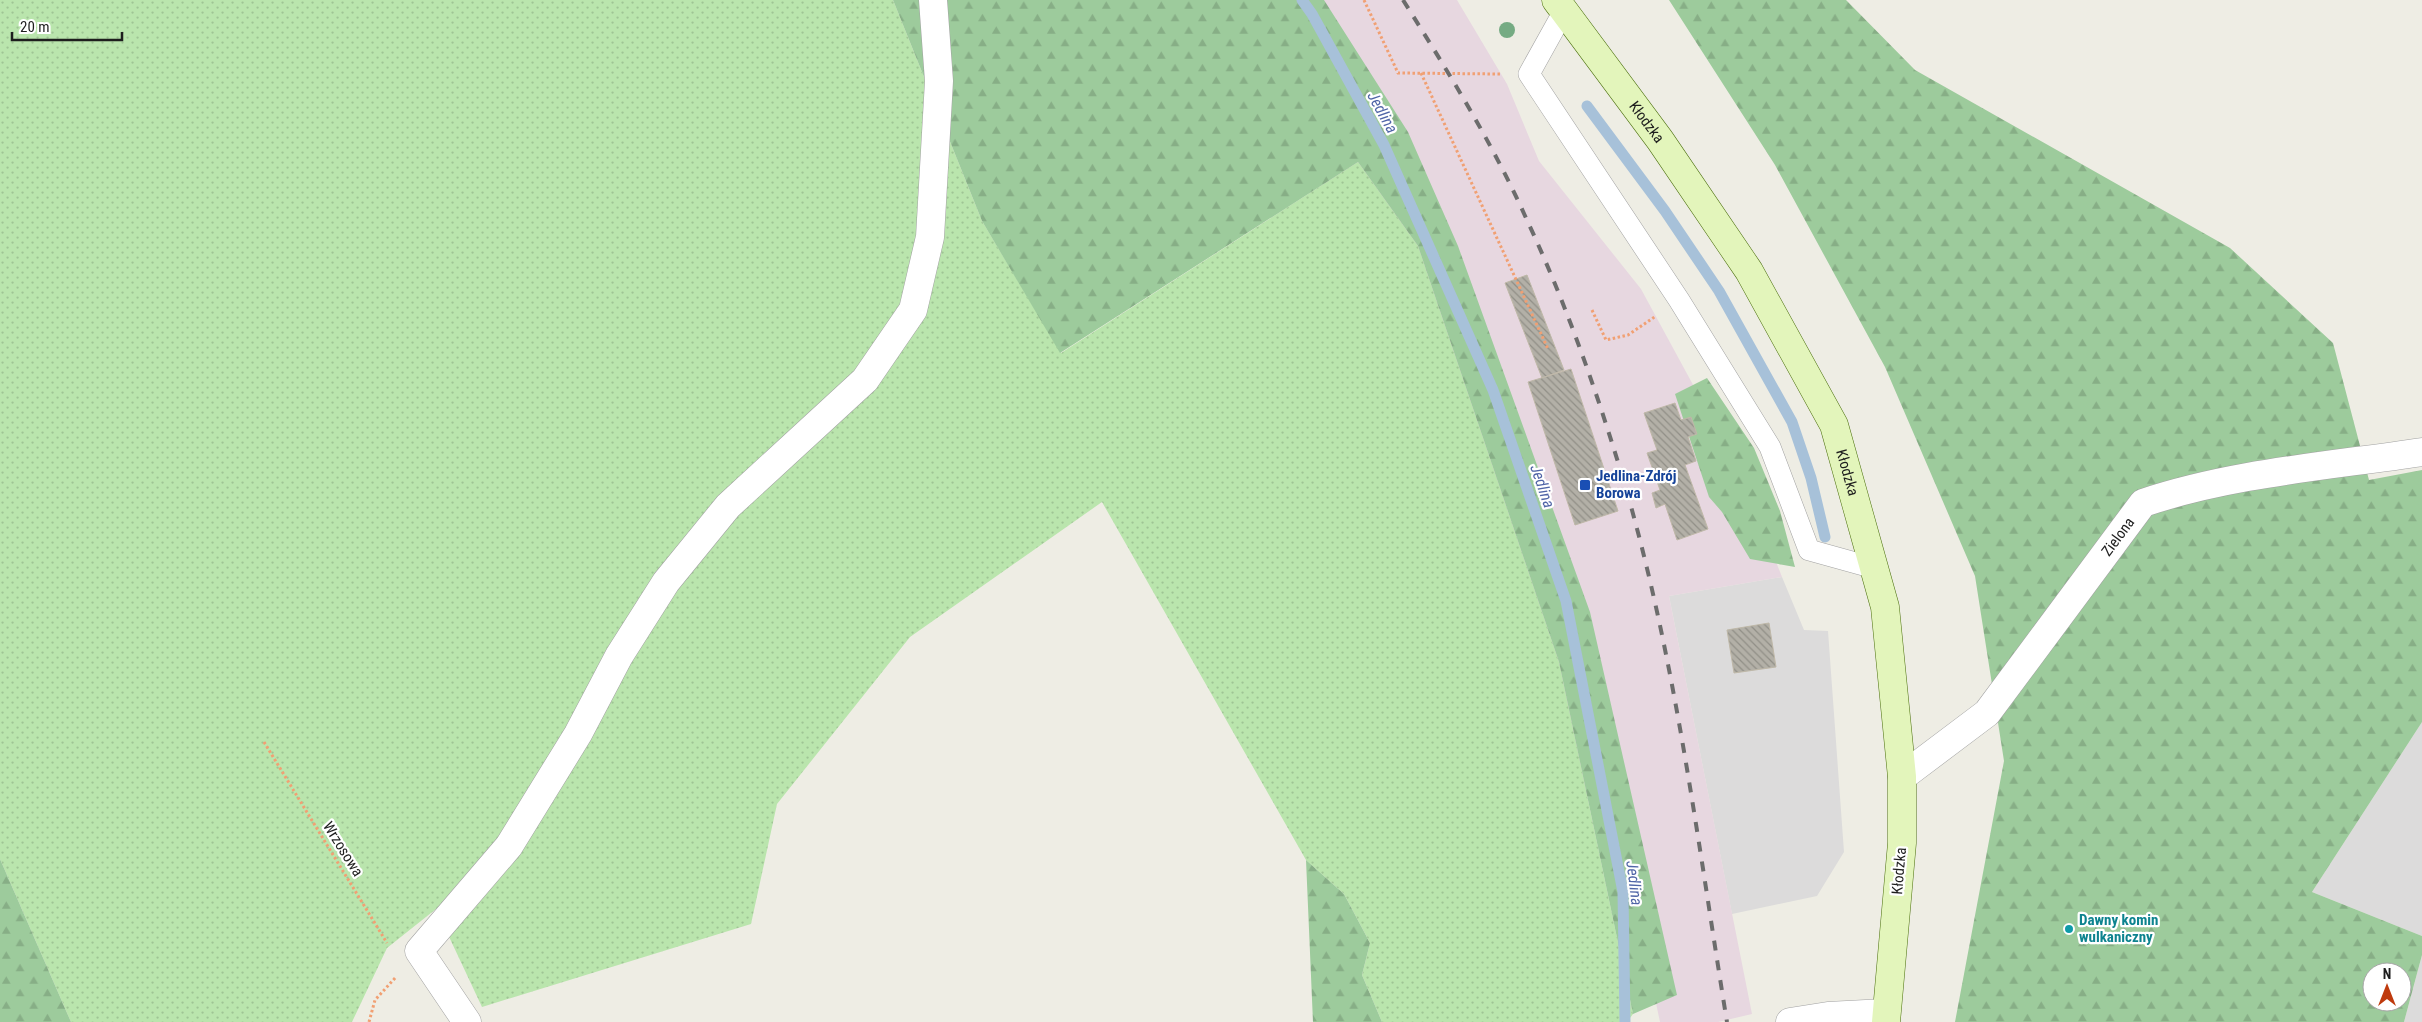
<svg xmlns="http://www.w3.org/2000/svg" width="2422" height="1022" viewBox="0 0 2422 1022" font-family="'Roboto Condensed',sans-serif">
<defs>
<pattern id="grass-dots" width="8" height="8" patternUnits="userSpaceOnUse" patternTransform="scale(1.25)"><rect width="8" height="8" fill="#bae5ad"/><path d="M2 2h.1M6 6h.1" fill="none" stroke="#9fc494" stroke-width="1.8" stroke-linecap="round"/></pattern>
<pattern id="forest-firs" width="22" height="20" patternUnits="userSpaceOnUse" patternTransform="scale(1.25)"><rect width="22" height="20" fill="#9dcb9c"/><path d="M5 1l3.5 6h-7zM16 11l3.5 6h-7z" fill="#87ae86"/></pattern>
<pattern id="building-back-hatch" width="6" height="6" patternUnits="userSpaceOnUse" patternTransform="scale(1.25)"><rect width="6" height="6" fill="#b3b0a7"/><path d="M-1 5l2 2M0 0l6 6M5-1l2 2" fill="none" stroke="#918f87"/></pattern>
</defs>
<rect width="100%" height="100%" fill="#eeede4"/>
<!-- residential -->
<g fill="#dcdbdb">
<polygon points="1782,577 1804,630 1828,631 1844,852 1817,896 1732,914 1669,596"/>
<polygon points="2422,722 2422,936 2312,892"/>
<polygon points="2422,955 2422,1022 2404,1022 2417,974"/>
</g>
<!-- railway -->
<polygon fill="#e7d7e0" points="1240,0 1457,0 1507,84 1539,161 1641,289 1742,475 1782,577 1669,596 1752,1014 1718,1022 1660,1022 1635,904"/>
<!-- grass -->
<polygon fill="url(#grass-dots)" points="0,0 893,0 982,221 1061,353 1358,162 1418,246 1559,662 1633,1014 1627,1022 1382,1022 1362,975 1370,943 1344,894 1306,860 1102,502 910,637 777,804 751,924 482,1007 436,909 387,948 352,1022 71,1022 0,859"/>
<!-- forest -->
<g fill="url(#forest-firs)" fill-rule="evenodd">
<polygon points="893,0 1324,0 1408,132 1458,246 1590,612 1677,995 1633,1014 1559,662 1418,246 1358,162 1060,353 982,221"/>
<path d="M1669 0H1846L1915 70 2230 248 2333 343 2369 480 2422 470V722L2312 892 2422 936V955L2404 1022H1955L2004 761 1975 576 1885 367 1775 165ZM2372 972H2402V1002H2372Z"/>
<polygon points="1707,378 1754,448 1780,511 1795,567 1750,559 1722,512 1709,497 1675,394"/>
<polygon points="0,859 71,1022 0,1022"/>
<polygon points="1306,860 1344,894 1370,943 1362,975 1382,1022 1313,1022"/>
</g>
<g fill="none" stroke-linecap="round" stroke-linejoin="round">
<!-- stream -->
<g stroke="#a7c1d9" stroke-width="11">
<polyline points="1302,0 1312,14 1384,145 1493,390 1566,601 1623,892 1625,1022"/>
<polyline points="1587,106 1665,211 1719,291 1792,422 1811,478 1825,537"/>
</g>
</g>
<!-- building -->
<g fill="url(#building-back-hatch)" stroke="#bfb8a8">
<polygon points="1527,275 1564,370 1542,378 1505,283"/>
<polygon points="1571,369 1618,511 1575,525 1528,382"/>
<polygon points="1675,403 1681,420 1691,417 1697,434 1688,437 1696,461 1685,465 1708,529 1677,540 1665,504 1656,508 1652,493 1660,490 1647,453 1657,450 1644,413"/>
<polygon points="1769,623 1776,667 1734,673 1727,630"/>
</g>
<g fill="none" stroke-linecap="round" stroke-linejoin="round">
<defs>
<polyline id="lane" points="1564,11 1529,74 1679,300 1770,447 1809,550 1874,568"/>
<g id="street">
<path id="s1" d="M1902 777 1987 713 2143 503C2232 473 2329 466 2422 452"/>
<polyline points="467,1022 419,951 509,846 578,734 619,656 666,582 728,506 865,380 913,310 930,237 939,81 933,0"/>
<polyline points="1790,1022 1828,1016 1885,1013"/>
</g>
<g id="secondary">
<path id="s2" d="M1556 0 1660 140 1749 271 1834 425 1885 607 1902 777V843L1886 1022"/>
</g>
</defs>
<!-- lane casing -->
<use href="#lane" stroke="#a2a2a2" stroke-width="22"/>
<!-- street casing -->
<use href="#street" stroke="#a2a2a2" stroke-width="29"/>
<!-- secondary casing -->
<use href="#secondary" stroke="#4a6e0c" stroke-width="29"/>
<!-- path -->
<g stroke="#f1a073" stroke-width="3" stroke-dasharray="2.5 2.5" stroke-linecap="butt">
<polyline points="1364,0 1398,73 1500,74"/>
<polyline points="1421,73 1548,349"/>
<polyline points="1592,310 1606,340 1628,335 1656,316"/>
<polyline points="264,742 387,943"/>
<polyline points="369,1022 375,1000 396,977"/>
</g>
<!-- lane -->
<use href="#lane" stroke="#fff" stroke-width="21"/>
<!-- street -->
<use href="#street" stroke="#fff" stroke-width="28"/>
<!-- secondary -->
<use href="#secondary" stroke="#e3f5bb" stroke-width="28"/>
<!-- rail -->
<path stroke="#6c6c6c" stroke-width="4" stroke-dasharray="10 10" stroke-linecap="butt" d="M1403 0C1447 70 1492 142 1526 218 1564 299 1595 386 1621 472 1675 651 1697 839 1727 1022"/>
</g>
<!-- trees -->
<circle fill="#75ab83" cx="1507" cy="30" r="8"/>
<!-- markers -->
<rect fill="#1a4fb4" stroke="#fff" stroke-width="2" x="1579" y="479" width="12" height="12" rx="2.5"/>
<circle fill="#0f9aa8" stroke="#fff" stroke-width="2" cx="2069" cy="929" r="5"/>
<g text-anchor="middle" stroke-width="4.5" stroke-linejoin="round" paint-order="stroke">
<!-- street labels -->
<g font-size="15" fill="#1e1e1e" stroke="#fff">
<text dy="5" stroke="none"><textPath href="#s2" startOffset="152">Kłodzka</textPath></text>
<text dy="5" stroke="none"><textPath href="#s2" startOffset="558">Kłodzka</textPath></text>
<text dy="5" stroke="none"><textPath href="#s1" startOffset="326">Zielona</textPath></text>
<text transform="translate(343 849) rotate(58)" y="5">Wrzosowa</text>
<text transform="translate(1899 871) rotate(-85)" y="5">Kłodzka</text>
</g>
<!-- transit labels -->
<g font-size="15" font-weight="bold" fill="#164399" stroke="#fff" text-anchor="start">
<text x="1596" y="481">Jedlina-Zdrój<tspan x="1596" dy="17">Borowa</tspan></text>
</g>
<!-- culture labels -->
<g font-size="15" font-weight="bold" fill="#0d838f" stroke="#fff" text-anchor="start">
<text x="2079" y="925">Dawny komin<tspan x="2079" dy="17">wulkaniczny</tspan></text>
</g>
<!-- water labels -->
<g font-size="16" font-style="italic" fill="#5065a7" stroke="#fff">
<text transform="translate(1383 112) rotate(61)" y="6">Jedlina</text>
<text transform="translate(1543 486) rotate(71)" y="6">Jedlina</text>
<text transform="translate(1635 883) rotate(83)" y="6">Jedlina</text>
</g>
</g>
<!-- north arrow -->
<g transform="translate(2387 987)"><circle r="24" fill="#ffffff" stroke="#a5a5a5"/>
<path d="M0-4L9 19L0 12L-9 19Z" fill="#bf3a0d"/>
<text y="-8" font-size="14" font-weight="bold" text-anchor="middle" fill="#1e1e1e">N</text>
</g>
<!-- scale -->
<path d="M12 32v8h110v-8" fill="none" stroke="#1e1e1e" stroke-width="2.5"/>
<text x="20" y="32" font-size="15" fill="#1e1e1e" stroke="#ffffff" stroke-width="4" paint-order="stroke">20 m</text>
</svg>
